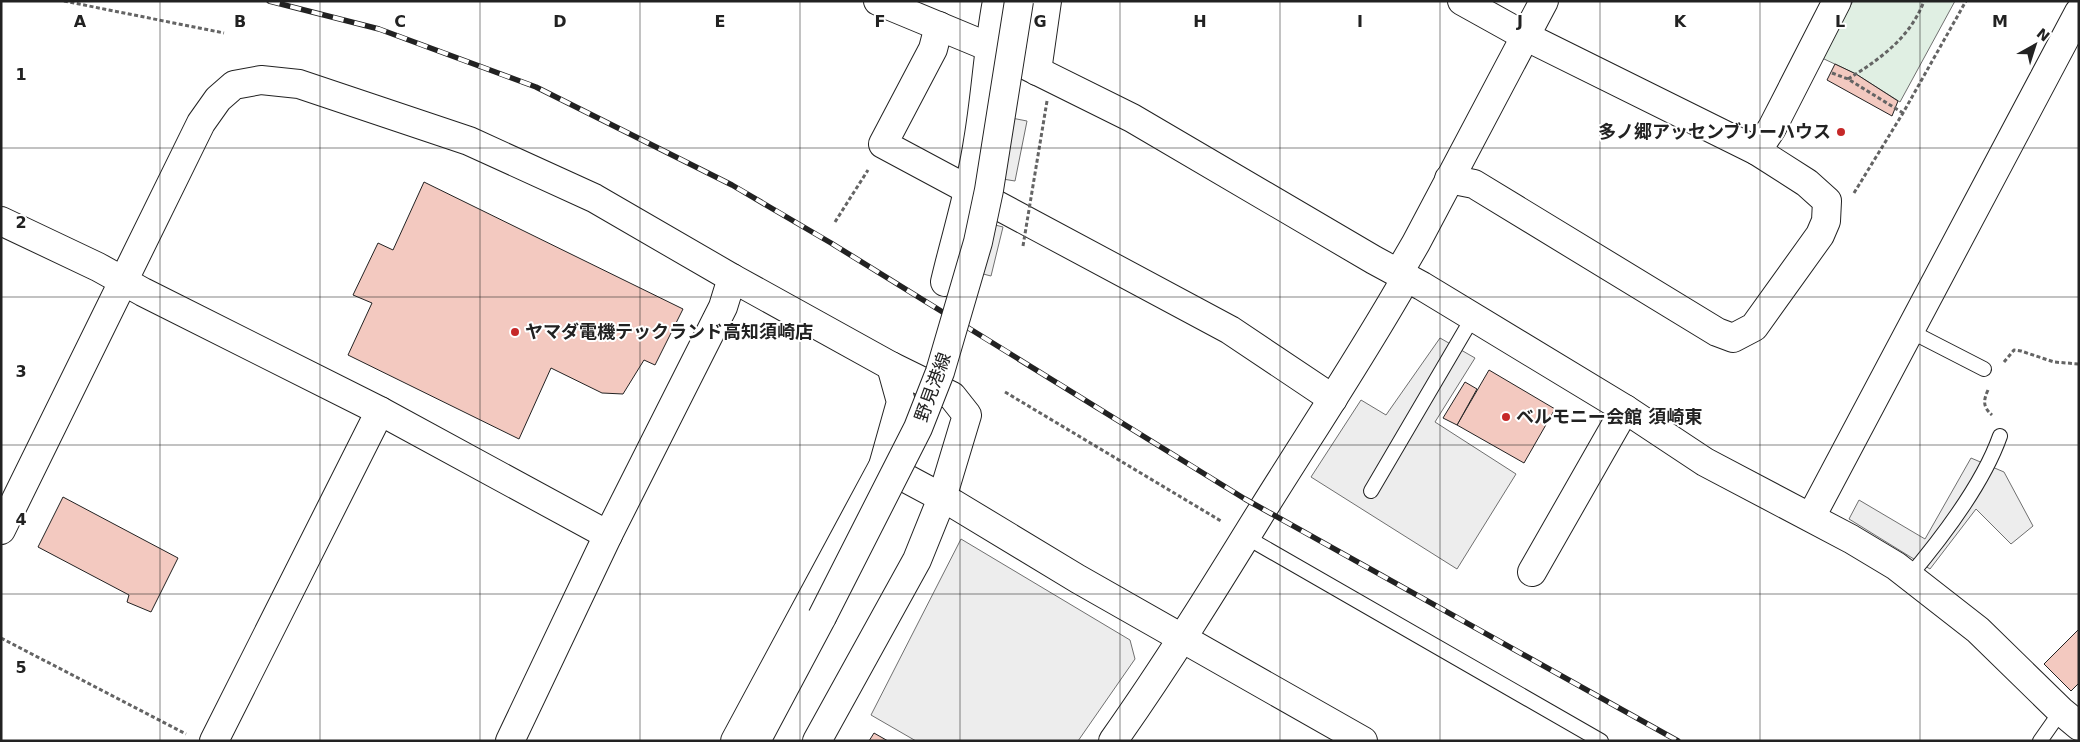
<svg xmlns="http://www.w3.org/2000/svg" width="2080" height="742" viewBox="0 0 2080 742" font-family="'DejaVu Sans','Noto Sans JP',sans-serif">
<rect width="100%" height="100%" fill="#fff"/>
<!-- green -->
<polygon fill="#e0efe3" stroke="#6f6f6f" points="1853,1 1955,1 1900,102 1856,74 1822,58"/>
<!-- parking -->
<g fill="#ededed" stroke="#6f6f6f">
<polygon points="996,115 1027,121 1015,181 984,176"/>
<polygon points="972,219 1003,227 991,276 960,268"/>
<polygon points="1440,338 1475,358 1435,422 1516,474 1457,569 1311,477 1361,400 1386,415"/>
<polygon points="1971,458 2004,472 2033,526 2011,544 1976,509 1930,569 1849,519 1859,500 1925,539"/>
<polygon points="961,539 1130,640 1135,659 1078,741 916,741 871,715"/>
</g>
<!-- building -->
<g fill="#f3c9c0" stroke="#222">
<polygon points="1835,64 1856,74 1898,101 1892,116 1827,80"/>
<polygon points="424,182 683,309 655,365 644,360 623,394 602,393 551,368 519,439 348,355 372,303 353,295 378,243 393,250"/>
<polygon points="1489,370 1555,409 1524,463 1457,425"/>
<polygon points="1465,382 1477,389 1457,425 1443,418"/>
<polygon points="63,497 178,558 151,612 127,602 129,595 38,547"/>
<polygon points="2079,629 2079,683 2071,691 2044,664"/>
<polygon points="874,733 888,741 869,741"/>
</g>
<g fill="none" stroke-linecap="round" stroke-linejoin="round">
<defs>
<g id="lane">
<polyline points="1910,331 1984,369"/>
<polyline points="1371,491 1473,317"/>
<polyline points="1246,537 1601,741"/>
<path d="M1908 578C1941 539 1983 484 2000 436"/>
<polyline points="2040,741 2061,711"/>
</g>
<g id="street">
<polyline points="1462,1 1525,36 1757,151 1772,128 1837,1"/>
<polyline points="939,26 933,49 883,144 1230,330 1333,399"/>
<polyline points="1037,71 1047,1"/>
<polyline points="1449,179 1474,184 1717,332 1733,338 1754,327 1820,235 1826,221 1827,201 1807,183 1757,151"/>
<polyline points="1,221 98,267 143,292 380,411 608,535"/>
<polyline points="1398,274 1416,243 1544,1"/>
<path d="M945 282C956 235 971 189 978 141 986 95 988 48 997 1"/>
<polyline points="883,466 954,504 1078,579 1363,741"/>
<polyline points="1811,517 2079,12"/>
<polyline points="1532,572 1625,409"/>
<polyline points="214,741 380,411"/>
<polyline points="510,741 608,535 723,307 732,278 891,366"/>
<polyline points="735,741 883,466 901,402 891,366 952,396 967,415 942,498 917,560 817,741"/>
</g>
<g id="secondary">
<polyline points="878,1 989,47 1132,118 1374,260 1422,286 1625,409 1705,462 1851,539 1896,566 1978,630 2061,711 2079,726"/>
<polyline points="1,530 201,123 218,99 234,85 261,80 299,84 469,141 594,198 732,278"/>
<polyline points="756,741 822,617"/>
<path d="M1113 741C1166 666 1215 587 1263 509 1311 432 1361 357 1406 278"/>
</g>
</defs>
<!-- lane casing -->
<use href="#lane" stroke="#222" stroke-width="16"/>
<!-- street casing -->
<use href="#street" stroke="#222" stroke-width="30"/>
<!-- secondary casing -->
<use href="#secondary" stroke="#222" stroke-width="30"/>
<!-- path -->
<g stroke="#646464" stroke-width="3" stroke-dasharray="4 2.5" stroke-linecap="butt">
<polyline points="64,1 224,33"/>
<polyline points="1832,73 1848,79 1903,113"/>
<path d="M1848 79C1880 59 1910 38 1924 1"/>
<polyline points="1854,193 1903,113 1966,1"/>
<polyline points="835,222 868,170"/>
<polyline points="2004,362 2014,350 2021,351 2054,362 2079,364"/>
<path d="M1988 390C1983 401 1983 407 1992 415"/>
<polyline points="1005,392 1221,521"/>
<polyline points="1,638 186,734"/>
</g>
<!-- lane -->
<use href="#lane" stroke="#fff" stroke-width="14"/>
<!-- street -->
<use href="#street" stroke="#fff" stroke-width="28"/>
<!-- secondary -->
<use href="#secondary" stroke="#fff" stroke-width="28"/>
<defs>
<polyline id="rail" points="269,1 379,29 536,87 732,185 831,243 1245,499 1678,741"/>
</defs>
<!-- rail casing -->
<use href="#rail" stroke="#222" stroke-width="5.5"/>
<!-- rail -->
<use href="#rail" stroke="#fff" stroke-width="4" stroke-dasharray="11" stroke-linecap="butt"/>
<defs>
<polyline id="secondary-bridge" points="822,617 918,428 940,372 978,242 989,190 1019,1"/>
</defs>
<!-- secondary-bridge casing -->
<use href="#secondary-bridge" stroke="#222" stroke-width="30" stroke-linecap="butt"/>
<!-- path-bridge -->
<polyline stroke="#646464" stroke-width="3" stroke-dasharray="4 2.5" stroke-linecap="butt" points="1023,246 1047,101"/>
<!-- secondary-bridge -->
<use href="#secondary-bridge" stroke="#fff" stroke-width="28"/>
</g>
<!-- grid -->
<path fill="none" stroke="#222" stroke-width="1" stroke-opacity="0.55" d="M160 1V741M320 1V741M480 1V741M640 1V741M800 1V741M960 1V741M1120 1V741M1280 1V741M1440 1V741M1600 1V741M1760 1V741M1920 1V741M1 148H2079M1 297H2079M1 445H2079M1 594H2079"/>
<!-- markers -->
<g fill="#c62828" stroke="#fff" stroke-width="2">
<circle cx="1841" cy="132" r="5"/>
<circle cx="515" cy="332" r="5"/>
<circle cx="1506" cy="417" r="5"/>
</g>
<g text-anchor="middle" stroke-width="4" stroke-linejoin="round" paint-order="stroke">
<!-- poi labels -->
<g font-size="18" font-weight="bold" fill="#222" stroke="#fff" text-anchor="start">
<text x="1831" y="138" text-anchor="end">多ノ郷アッセンブリーハウス</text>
<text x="525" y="338">ヤマダ電機テックランド高知須崎店</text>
<text x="1516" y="423">ベルモニー会館 須崎東</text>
</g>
<!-- street labels -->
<g font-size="18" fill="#222" stroke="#fff">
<text transform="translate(933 387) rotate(-70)" y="6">野見港線</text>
</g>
</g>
<g font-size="16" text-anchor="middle" font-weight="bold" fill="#222" stroke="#fff" stroke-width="4" stroke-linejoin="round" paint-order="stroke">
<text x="80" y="27">A</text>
<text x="240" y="27">B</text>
<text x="400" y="27">C</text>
<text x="560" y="27">D</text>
<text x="720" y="27">E</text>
<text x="880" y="27">F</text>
<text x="1040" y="27">G</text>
<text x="1200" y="27">H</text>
<text x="1360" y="27">I</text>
<text x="1520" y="27">J</text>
<text x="1680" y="27">K</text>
<text x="1840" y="27">L</text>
<text x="2000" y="27">M</text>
<text x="21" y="80">1</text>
<text x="21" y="228">2</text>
<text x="21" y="377">3</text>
<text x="21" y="525">4</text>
<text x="21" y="673">5</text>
</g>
<!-- border -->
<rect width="2080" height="742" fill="none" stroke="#222222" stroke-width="5"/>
<!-- north arrow -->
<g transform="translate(2035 45) rotate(39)" stroke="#ffffff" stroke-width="4" paint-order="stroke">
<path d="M0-4L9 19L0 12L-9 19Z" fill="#222222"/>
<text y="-8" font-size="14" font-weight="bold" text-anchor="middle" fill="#222222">N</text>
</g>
</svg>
